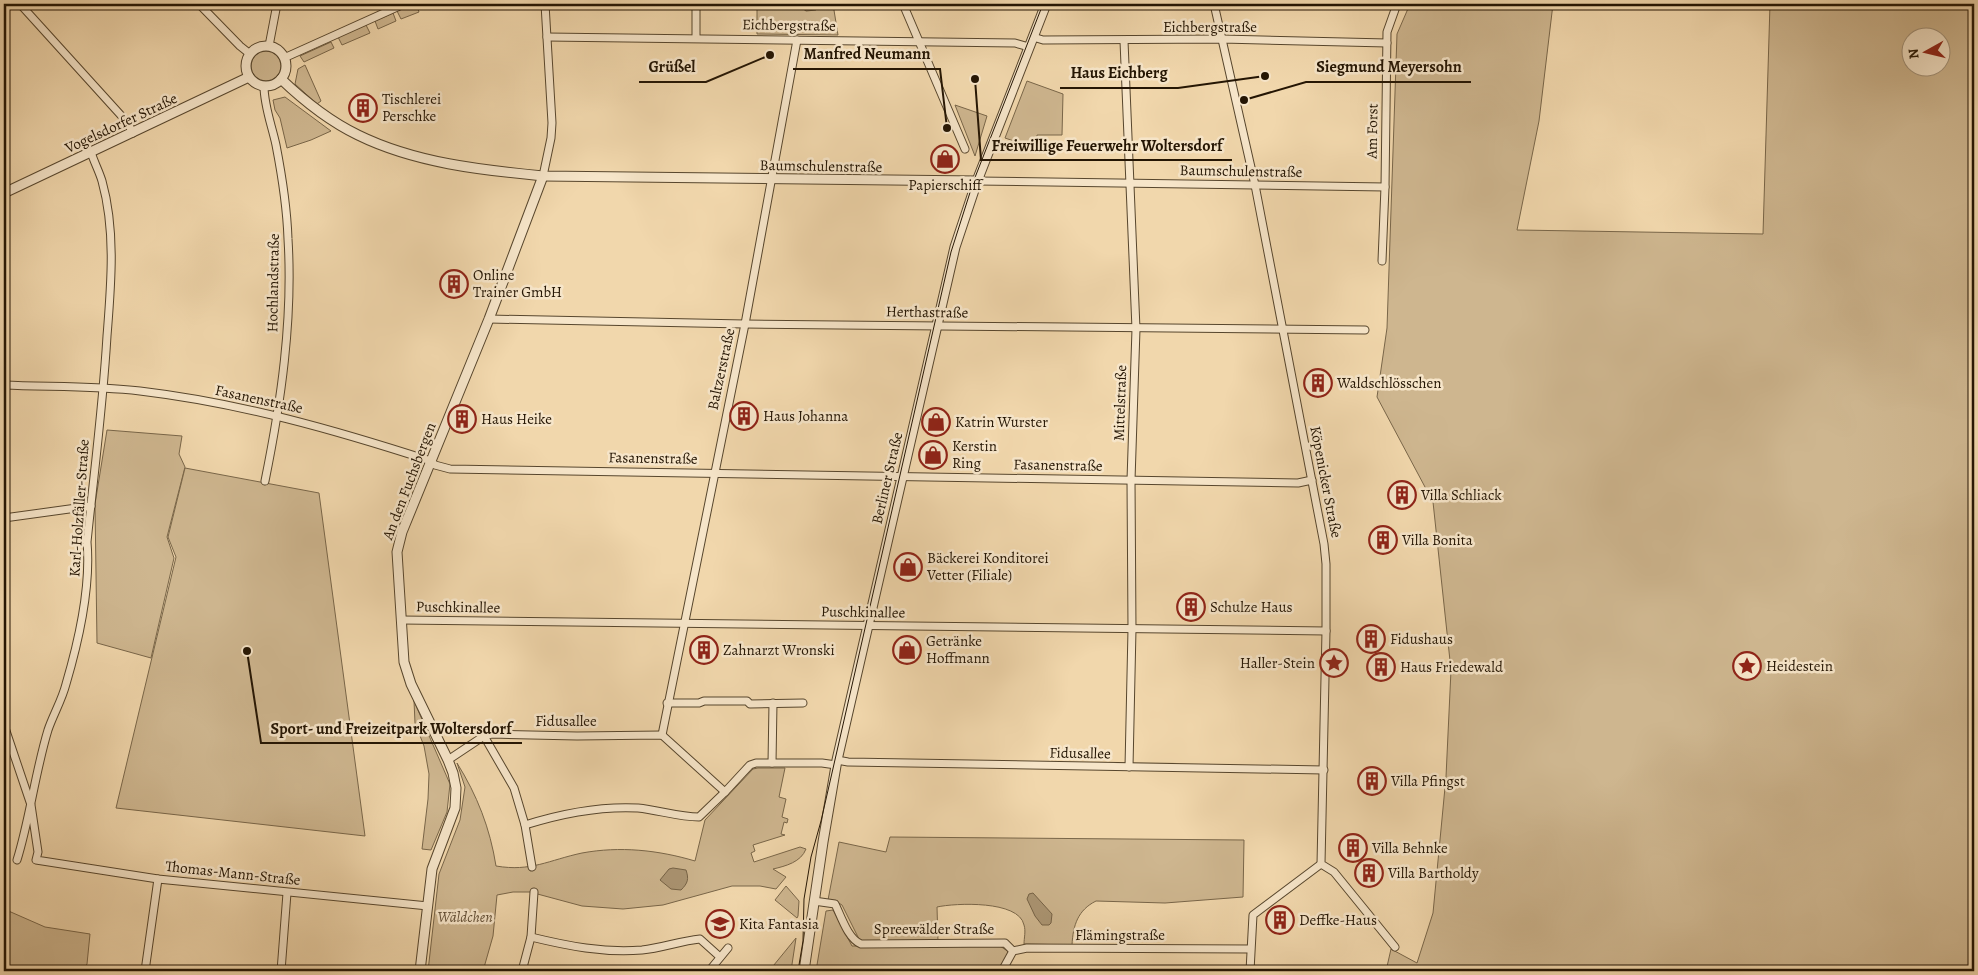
<svg xmlns="http://www.w3.org/2000/svg" width="1978" height="975" viewBox="0 0 1978 975" font-family="Alegreya,serif">
<rect width="100%" height="100%" fill="#f1d7ac"/>
<filter id="stains"><feTurbulence type="fractalNoise" baseFrequency=".004" numOctaves="4"/><feColorMatrix values="0 0 0 0 .2 0 0 0 0 .09 0 0 0 0 .02 0 0 0 .5 -.17"/></filter>
<radialGradient id="worn" r=".72"><stop offset=".6" stop-color="#630" stop-opacity="0"/><stop offset="1" stop-color="#630" stop-opacity=".3"/></radialGradient>
<!-- green -->
<g fill="#ceb68f" stroke="#796649" fill-rule="evenodd">
<polygon points="414,4 416,4 419,12 401,19 397,11"/>
<polygon points="757,4 833,4 838,35 757,34"/>
<path d="M1410 4H1553L1539 121 1517 230 1763 234 1770 4H1974V971H1386L1391 949 1417 963 1433 913 1446 777 1451 670 1433 502 1377 397 1387 328 1397 34ZM1910 38H1940V68H1910Z"/>
<polygon points="393,13 396,21 378,29 375,21"/>
<polygon points="366,25 370,33 342,45 338,37"/>
<polygon points="331,42 334,48 304,62 300,56"/>
<circle cx="266" cy="66" r="15"/>
<polygon points="305,65 321,101 317,104 295,84 298,69"/>
<polygon points="1027,81 1063,94 1062,135 1037,135 1037,149 1005,138"/>
<polygon points="285,97 331,131 311,140 287,148 280,118 275,110 273,100"/>
<polygon points="955,105 987,116 975,156"/>
<polygon points="107,430 182,436 179,454 185,467 167,537 174,558 151,658 97,643 95,504"/>
<polygon points="185,468 319,493 365,836 116,808 176,557 168,537"/>
<polygon points="414,701 450,784 447,812 431,850 422,849 428,799 429,774 424,746 415,723"/>
<path d="M457 763C477 795 490 828 496 866 531 872 549 860 582 853 620 846 658 850 695 861L705 820 753 769 758 768H785L779 797 786 799 782 817 788 819 787 823 784 822 781 834 785 835 753 845 755 851 751 853 754 862 800 847 806 849C801 862 786 866 773 869L786 877 776 889 760 886H732L663 905 623 909 582 906 530 892H513L497 895 493 936 483 971H428L439 874 460 820 465 787Z"/>
<path d="M890 837 1244 840 1243 897 1165 903 1096 901C1078 910 1073 925 1072 945L1024 944C1024 938 1026 931 1024 925 1019 900 955 903 937 907L938 942 860 941 842 905 837 902 828 900 839 842 886 852Z"/>
<polygon points="786,886 799,901 798,916 797,918 775,900"/>
<polygon points="4,909 45,927 90,934 87,964 83,971 4,971"/>
<polygon points="833,910 852,946 1000,946 1009,952 999,971 816,971 826,911"/>
<polygon points="796,938 791,971 769,971"/>
</g>
<!-- water -->
<g fill="#ab9573" stroke="#756246">
<polygon points="800,4 820,4 816,10 806,11 802,8"/>
<path d="M673 868 686 870C689 879 688 883 681 890L671 889 660 880 669 869Z"/>
<polygon points="1033,893 1052,914 1051,923 1049,925 1042,925 1035,916 1027,899 1029,894"/>
</g>
<g fill="none" stroke-linecap="round" stroke-linejoin="round">
<defs>
<g id="minor">
<polyline points="20,4 127,122 133,133"/>
<polyline points="199,4 240,46 250,54"/>
<polyline points="903,4 965,149"/>
<polyline points="1214,4 1255,185 1324,544 1326,564 1326,631 1321,864 1334,872 1395,947"/>
<polyline points="547,37 1015,43 1029,47"/>
<polyline points="1033,37 1043,40 1222,39 1387,43"/>
<polyline points="696,38 696,4"/>
<polyline points="1124,41 1136,329 1131,480 1132,629 1129,767"/>
<polyline points="269,46 277,4"/>
<polyline points="284,58 404,4"/>
<path d="M264 86C264 106 272 126 276 145 282 176 287 208 288 239 293 320 281 402 265 481"/>
<polyline points="543,176 551,138 552,123 545,4"/>
<polyline points="977,181 1385,187"/>
<polyline points="1382,261 1385,187 1387,32 1397,4"/>
<polyline points="489,319 745,324 1365,330"/>
<path d="M4 385C49 387 95 386 140 391 241 403 335 430 431 461L435 465 450 469 1298 483 1312 480"/>
<polyline points="4,518 91,506"/>
<polyline points="401,620 1326,631"/>
<polyline points="667,703 699,703 704,701 747,701 750,704 803,703"/>
<polyline points="4,725 31,805 38,852 36,860 158,879 428,906"/>
<polyline points="662,735 745,324 797,40"/>
<polyline points="484,736 514,788 525,825 532,867"/>
<polyline points="448,760 484,736 492,734 577,736 662,735 725,792 750,765 756,763 822,763 836,765"/>
<polyline points="837,760 848,762 1324,770"/>
<polyline points="772,763 773,703"/>
<path d="M525 825C563 813 599 806 638 808 658 810 679 817 699 817L725 792"/>
<path d="M17 860C30 818 35 773 48 730 53 715 62 700 66 684 79 640 91 587 87 542 94 473 103 405 107 336 111 285 116 231 102 181 99 171 94 162 91 152"/>
<path d="M814 901 835 904C841 916 848 939 861 944L1005 943 1013 951"/>
<path d="M531 937C568 946 603 953 642 950 662 948 680 941 700 939L720 957"/>
<polyline points="145,971 158,879"/>
<polyline points="281,971 287,893"/>
<polyline points="522,971 531,937 534,892"/>
<polyline points="709,971 728,948"/>
<polyline points="1002,971 1013,951 1027,948 1250,949"/>
<polyline points="1250,971 1253,915 1321,864"/>
</g>
<g id="tertiary">
<circle cx="266" cy="66" r="20"/>
<path d="M281 79C304 101 329 121 358 135 415 163 481 170 543 176L977 181"/>
<polyline points="4,193 249,77"/>
<polyline points="420,971 432,869 455,808 456,788 453,773 448,760 411,684 404,662 397,552 402,532 489,319 543,176"/>
<polyline points="804,971 823,842 837,760 955,247 977,181 1046,4"/>
</g>
</defs>
<!-- minor casing -->
<use href="#minor" stroke="#57462d" stroke-width="9"/>
<!-- tertiary casing -->
<use href="#tertiary" stroke="#57462d" stroke-width="11"/>
<!-- minor -->
<use href="#minor" stroke="#f6e5c9" stroke-width="7"/>
<!-- tertiary -->
<use href="#tertiary" stroke="#f6e5c9" stroke-width="9"/>
<!-- tram -->
<polyline stroke="#241503" stroke-width="1" points="798,971 803,941 804,899 811,857 821,821 951,252 974,180 1043,4"/>
</g>
<!-- icons -->
<defs>
<symbol id="building-ring" viewBox="-11 -11 22 22"><circle r="9.5" fill="#f6e5c9" stroke="#8f2418" stroke-width="1.5"/><path d="M-4-6H4V6H1V3H-1V6H-4ZM-2.5-4.3h1.7v1.8h-1.7ZM.8-4.3h1.7v1.8H.8ZM-2.5-1h1.7V.8h-1.7ZM.8-1h1.7V.8H.8Z" fill="#8f2418"/></symbol>
<symbol id="shop-ring" viewBox="-11 -11 22 22"><circle r="9.5" fill="#f6e5c9" stroke="#8f2418" stroke-width="1.5"/><path d="M-5-2.5h2.3a2.7 3.5 0 0 1 5.4 0H5L5.5 6h-11ZM-1.5-2.5h3a1.5 2.3 0 0 0-3 0Z" fill="#8f2418"/></symbol>
<symbol id="sight-ring" viewBox="-11 -11 22 22"><circle r="9.5" fill="#f6e5c9" stroke="#8f2418" stroke-width="1.5"/><path d="M0-6L1.8-2.2L6-1.7L2.9 1.2L3.7 5.4L0 3.3L-3.7 5.4L-2.9 1.2L-6-1.7L-1.8-2.2Z" fill="#8f2418"/></symbol>
<symbol id="school-ring" viewBox="-11 -11 22 22"><circle r="9.5" fill="#f6e5c9" stroke="#8f2418" stroke-width="1.5"/><path d="M0-5L7-2L0 1L-7-2ZM-4 1L0 2.5L4 1V4Q0 6-4 4Z" fill="#8f2418"/></symbol>
</defs>
<g fill-rule="evenodd">
<use href="#building-ring" x="347" y="92" width="32" height="32"/>
<use href="#shop-ring" x="929" y="143" width="32" height="32"/>
<use href="#building-ring" x="438" y="268" width="32" height="32"/>
<use href="#building-ring" x="1302" y="367" width="32" height="32"/>
<use href="#building-ring" x="728" y="400" width="32" height="32"/>
<use href="#building-ring" x="446" y="403" width="32" height="32"/>
<use href="#shop-ring" x="920" y="406" width="32" height="32"/>
<use href="#shop-ring" x="917" y="439" width="32" height="32"/>
<use href="#building-ring" x="1386" y="479" width="32" height="32"/>
<use href="#building-ring" x="1367" y="524" width="32" height="32"/>
<use href="#shop-ring" x="892" y="551" width="32" height="32"/>
<use href="#building-ring" x="1175" y="591" width="32" height="32"/>
<use href="#building-ring" x="1355" y="623" width="32" height="32"/>
<use href="#building-ring" x="688" y="634" width="32" height="32"/>
<use href="#shop-ring" x="891" y="634" width="32" height="32"/>
<use href="#sight-ring" x="1318" y="647" width="32" height="32"/>
<use href="#sight-ring" x="1731" y="650" width="32" height="32"/>
<use href="#building-ring" x="1365" y="651" width="32" height="32"/>
<use href="#building-ring" x="1356" y="765" width="32" height="32"/>
<use href="#building-ring" x="1337" y="832" width="32" height="32"/>
<use href="#building-ring" x="1353" y="857" width="32" height="32"/>
<use href="#building-ring" x="1264" y="904" width="32" height="32"/>
<use href="#school-ring" x="704" y="908" width="32" height="32"/>
</g>
<g text-anchor="middle" stroke-width="5" stroke-linejoin="round" paint-order="stroke">
<!-- street labels -->
<g font-size="15" fill="#241503" stroke="#f6e5c9">
<text transform="translate(789 25) rotate(1)" y="5">Eichbergstraße</text>
<text x="1210" y="32">Eichbergstraße</text>
<text transform="translate(121 123) rotate(-25)" y="5">Vogelsdorfer Straße</text>
<text transform="translate(1372 131) rotate(-89)" y="5">Am Forst</text>
<text transform="translate(821 166) rotate(1)" y="5">Baumschulenstraße</text>
<text transform="translate(1241 171) rotate(1)" y="5">Baumschulenstraße</text>
<text transform="translate(273 283) rotate(-89)" y="5">Hochlandstraße</text>
<text transform="translate(927 312) rotate(1)" y="5">Herthastraße</text>
<text transform="translate(721 369) rotate(-78)" y="5">Baltzerstraße</text>
<text transform="translate(259 399) rotate(12)" y="5">Fasanenstraße</text>
<text transform="translate(1120 403) rotate(-88)" y="5">Mittelstraße</text>
<text transform="translate(653 458) rotate(1)" y="5">Fasanenstraße</text>
<text transform="translate(1058 465) rotate(1)" y="5">Fasanenstraße</text>
<text transform="translate(887 478) rotate(-77)" y="5">Berliner Straße</text>
<text transform="translate(409 481) rotate(-69)" y="5">An den Fuchsbergen</text>
<text transform="translate(1326 482) rotate(79)" y="5">Köpenicker Straße</text>
<text transform="translate(79 508) rotate(-86)" y="5">Karl-Holzfäller-Straße</text>
<text transform="translate(458 607) rotate(1)" y="5">Puschkinallee</text>
<text transform="translate(863 612) rotate(1)" y="5">Puschkinallee</text>
<text x="566" y="726">Fidusallee</text>
<text transform="translate(1080 753) rotate(1)" y="5">Fidusallee</text>
<text transform="translate(233 873) rotate(6)" y="5">Thomas-Mann-Straße</text>
<text x="934" y="934">Spreewälder Straße</text>
<text x="1120" y="940">Flämingstraße</text>
</g>
<!-- poi labels -->
<g font-size="15" fill="#241503" stroke="#f6e5c9" text-anchor="start">
<text x="382" y="104">Tischlerei<tspan x="382" dy="17">Perschke</tspan></text>
<text x="945" y="190" text-anchor="middle">Papierschiff</text>
<text x="473" y="280">Online<tspan x="473" dy="17">Trainer GmbH</tspan></text>
<text x="1337" y="388">Waldschlösschen</text>
<text x="763" y="421">Haus Johanna</text>
<text x="481" y="424">Haus Heike</text>
<text x="955" y="427">Katrin Wurster</text>
<text x="952" y="451">Kerstin<tspan x="952" dy="17">Ring</tspan></text>
<text x="1421" y="500">Villa Schliack</text>
<text x="1402" y="545">Villa Bonita</text>
<text x="927" y="563">Bäckerei Konditorei<tspan x="927" dy="17">Vetter (Filiale)</tspan></text>
<text x="1210" y="612">Schulze Haus</text>
<text x="1390" y="644">Fidushaus</text>
<text x="926" y="646">Getränke<tspan x="926" dy="17">Hoffmann</tspan></text>
<text x="723" y="655">Zahnarzt Wronski</text>
<text x="1315" y="668" text-anchor="end">Haller-Stein</text>
<text x="1766" y="671">Heidestein</text>
<text x="1400" y="672">Haus Friedewald</text>
<text x="1391" y="786">Villa Pfingst</text>
<text x="1372" y="853">Villa Behnke</text>
<text x="1388" y="878">Villa Bartholdy</text>
<text x="1299" y="925">Deffke-Haus</text>
<text x="739" y="929">Kita Fantasia</text>
</g>
<!-- park labels -->
<g font-size="15" font-style="italic" fill="#604d34" stroke="#f6e5c9">
<text x="465" y="922">Wäldchen</text>
</g>
</g>
<!-- callouts -->
<path fill="none" stroke="#241503" stroke-width="2" d="M947 128L940 69H793M1244 100L1306 82H1471M770 55L706 82H639M1265 76L1178 88H1060M975 79L981 160H1232M247 651L261 743H522"/>
<g fill="#241503" stroke="#f6e5c9" stroke-width="2">
<circle cx="947" cy="128" r="5"/>
<circle cx="1244" cy="100" r="5"/>
<circle cx="770" cy="55" r="5"/>
<circle cx="1265" cy="76" r="5"/>
<circle cx="975" cy="79" r="5"/>
<circle cx="247" cy="651" r="5"/>
</g>
<g font-size="16" text-anchor="middle" font-weight="bold" fill="#241503" stroke="#f6e5c9" stroke-width="5" stroke-linejoin="round" paint-order="stroke">
<text x="867" y="59">Manfred Neumann</text>
<text x="1389" y="72">Siegmund Meyersohn</text>
<text x="672" y="72">Grüßel</text>
<text x="1119" y="78">Haus Eichberg</text>
<text x="1107" y="151">Freiwillige Feuerwehr Woltersdorf</text>
<text x="391" y="734">Sport- und Freizeitpark Woltersdorf</text>
</g>
<!-- margin -->
<rect width="1978" height="975" fill="none" stroke="#f1d7ac" stroke-width="20"/>
<rect x="5" y="5" width="1968" height="965" fill="none" stroke="#241503" stroke-width="2.5"/>
<rect x="10" y="10" width="1958" height="955" fill="none" stroke="#241503"/>
<!-- north arrow -->
<g transform="translate(1926 52) rotate(262)"><circle r="24" fill="#f6e5c9" stroke="#a2927a"/>
<path d="M0-4L9 19L0 12L-9 19Z" fill="#8f2418"/>
<text y="-8" font-size="14" font-weight="bold" text-anchor="middle" fill="#241503">N</text>
</g>
<rect width="100%" height="100%" filter="url(#stains)"/>
<rect width="100%" height="100%" fill="url(#worn)"/>
</svg>
